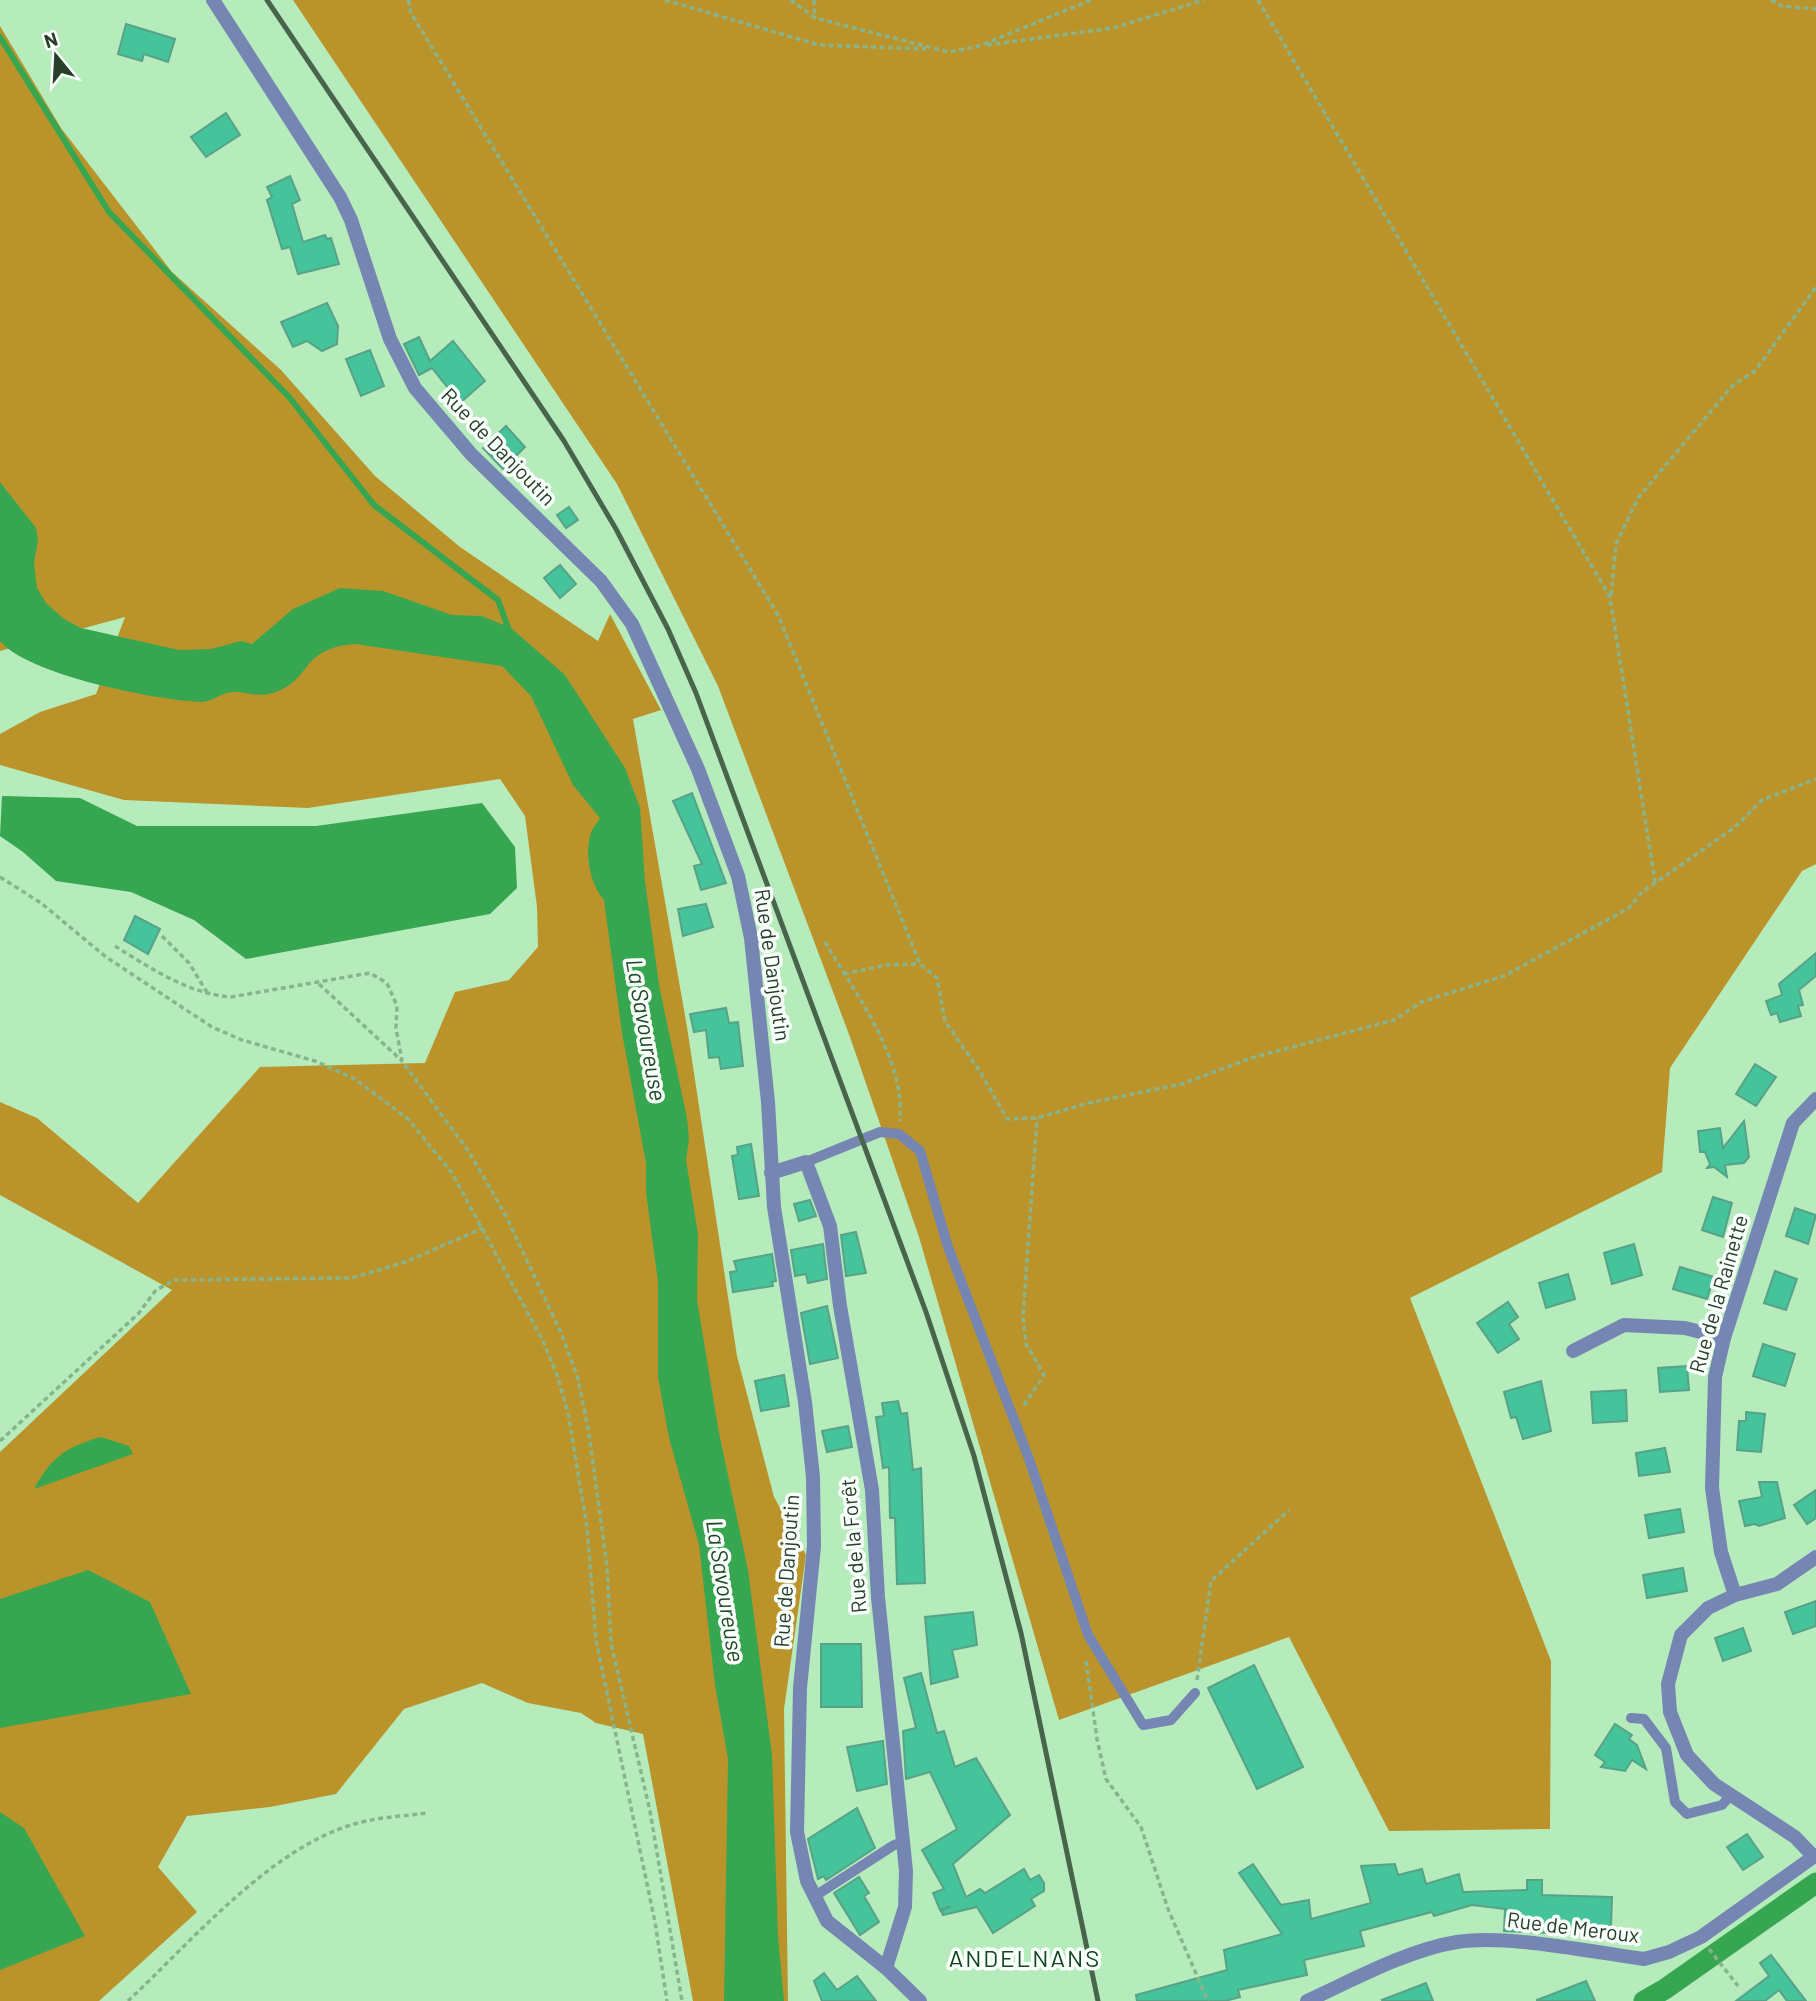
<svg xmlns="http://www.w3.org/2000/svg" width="1816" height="2001" viewBox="0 0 1816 2001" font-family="Barlow,sans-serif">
<rect width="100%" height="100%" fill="#b6ecbc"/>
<!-- forest -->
<g fill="#ba942a">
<polygon points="293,0 1816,0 1816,864 1802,871 1670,1068 1662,1172 1410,1298 1551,1661 1550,1829 1389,1831 1289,1637 1059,1720 919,1237 850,1037 718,686 617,484"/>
<polygon points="0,26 61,128 172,272 281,370 375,476 460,547 598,641 610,614 661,710 633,719 687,1027 737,1356 774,1497 806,1555 784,1709 788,2001 693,2001 643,1734 596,1723 581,1713 528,1703 482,1683 404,1709 336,1794 270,1807 187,1816 158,1867 197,1912 99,2001 0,2001 0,1452 172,1290 0,1195 0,1102 37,1118 138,1203 260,1067 425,1063 455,992 509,980 538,947 537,907 525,816 500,779 308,808 124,800 0,765 0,734 40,712 96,694 125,617 0,651"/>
</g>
<!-- water -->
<g fill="#37a651">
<path d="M0 482 36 528 38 540 34 563 37 588 46 603 64 619 81 628 179 650 211 649 241 641 252 644 293 609 340 588 383 591 452 615 482 616 511 628 565 675 625 768 640 808 645 881 659 985 687 1118 689 1139 686 1160 698 1234 697 1300 719 1433 748 1570 772 1755 778 1936 784 2001H724L728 1759 715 1685 699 1545 669 1438 658 1377V1282L646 1192V1163L622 1033 604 900C590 884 584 853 591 833 593 827 597 824 600 818L573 785 531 696 502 666 356 644C298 648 314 680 273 693 257 698 246 691 231 692 221 693 212 702 201 702 155 700 28 675 0 641Z"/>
<polygon points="2,796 80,798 137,826 316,826 482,803 515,847 517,888 490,914 246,959 194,920 131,892 56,881 23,852 0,836"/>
<path d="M101 1437 129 1446 133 1454 34 1489C52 1456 66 1447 101 1437Z"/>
<polygon points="88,1570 150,1602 191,1694 0,1728 0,1599"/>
<polygon points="0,1812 24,1828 85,1936 0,1970"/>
</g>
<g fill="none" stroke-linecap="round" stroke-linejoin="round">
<!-- stream -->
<polyline stroke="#37a651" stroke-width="6" points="0,37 109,212 289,397 374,505 498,600 510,633"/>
<!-- canal -->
<polyline stroke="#37a651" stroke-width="21" points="1644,2001 1665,1989 1816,1883"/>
</g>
<!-- building -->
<g fill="#45c39a" stroke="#58a287" stroke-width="2">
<polygon points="126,24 175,39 168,62 144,54 142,61 118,54"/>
<polygon points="226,113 240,135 206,157 191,137"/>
<polygon points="290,176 300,200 292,204 303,242 325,235 327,239 331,238 339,264 298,274 290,247 282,249 267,200 272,197 267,187"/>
<polygon points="327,303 338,326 337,344 322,351 307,341 293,347 281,322"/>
<polygon points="419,337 430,361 453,341 485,381 460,403 432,368 419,375 404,344"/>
<polygon points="370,350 384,386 361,396 346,359"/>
<polygon points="506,426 525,447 503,469 483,448"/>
<polygon points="569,507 578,520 566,528 557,515"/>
<polygon points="560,565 576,584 560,598 544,578"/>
<polygon points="692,793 726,883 701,890 694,866 702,864 673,801"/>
<polygon points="706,904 713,927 683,936 678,909"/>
<polygon points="135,916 160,929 148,954 124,940"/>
<polygon points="1816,953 1816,976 1799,990 1803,1005 1798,1006 1801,1016 1780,1022 1777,1013 1771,1015 1766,1001 1782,995 1779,984"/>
<polygon points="726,1008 729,1023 738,1022 743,1066 721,1069 719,1057 709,1058 706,1030 694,1032 690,1014"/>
<polygon points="1755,1064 1776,1077 1756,1106 1736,1094"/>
<polygon points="1744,1121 1749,1157 1744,1163 1725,1165 1727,1177 1714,1167 1707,1168 1710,1164 1705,1152 1700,1152 1698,1131 1720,1128 1723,1148"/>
<polygon points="751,1144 759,1196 739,1199 732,1156 738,1155 737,1147"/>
<polygon points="1713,1197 1732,1203 1723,1237 1702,1230"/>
<polygon points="810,1200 816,1216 799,1221 794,1204"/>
<polygon points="1795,1208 1816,1215 1808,1244 1786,1236"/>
<polygon points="856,1232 866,1273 846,1276 841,1235"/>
<polygon points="823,1244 827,1279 808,1283 806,1274 795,1276 791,1250"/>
<polygon points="1634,1244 1642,1275 1612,1284 1604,1253"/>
<polygon points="772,1254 776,1281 772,1282 773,1286 733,1292 730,1272 737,1271 734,1261"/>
<polygon points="1680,1267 1714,1277 1707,1299 1673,1289"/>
<polygon points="1775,1271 1797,1279 1786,1310 1764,1303"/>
<polygon points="1568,1274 1575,1299 1546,1308 1539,1283"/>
<polygon points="1508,1302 1518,1317 1509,1324 1519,1339 1498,1353 1477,1323"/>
<polygon points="827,1306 838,1358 810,1364 801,1313"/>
<polygon points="1763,1344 1795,1354 1785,1386 1753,1376"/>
<polygon points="1687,1366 1689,1390 1660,1392 1658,1368"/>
<polygon points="784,1375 789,1406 761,1411 755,1381"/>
<polygon points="1541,1381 1551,1431 1523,1439 1516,1417 1511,1418 1504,1392"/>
<polygon points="1626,1390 1627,1421 1593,1423 1591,1392"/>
<polygon points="898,1401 901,1414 907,1413 913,1470 921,1468 925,1583 897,1584 895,1518 890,1518 889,1467 883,1468 876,1417 884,1416 882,1403"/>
<polygon points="1746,1412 1765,1414 1761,1452 1737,1450 1739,1421 1746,1421"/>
<polygon points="848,1426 852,1447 827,1452 822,1431"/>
<polygon points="1665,1448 1670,1472 1639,1476 1636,1453"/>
<polygon points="1759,1482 1777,1482 1785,1518 1759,1526 1755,1524 1745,1526 1739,1501 1762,1497"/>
<polygon points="1816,1490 1816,1518 1807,1524 1794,1505"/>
<polygon points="1680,1509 1684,1532 1649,1538 1645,1515"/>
<polygon points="1683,1568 1687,1591 1647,1598 1643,1575"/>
<polygon points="1816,1601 1816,1626 1793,1634 1785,1612"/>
<polygon points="973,1612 977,1645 952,1650 958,1677 931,1684 925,1617"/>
<polygon points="1743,1628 1751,1651 1723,1661 1715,1638"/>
<polygon points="821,1644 861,1644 862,1707 821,1707"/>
<polygon points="1254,1665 1303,1767 1257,1789 1208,1688"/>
<polygon points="921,1673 937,1733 944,1731 955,1767 976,1758 1010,1815 953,1864 966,1897 980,1889 985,1893 1024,1869 1030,1880 1039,1875 1044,1883 1044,1891 1031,1899 1035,1906 993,1933 977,1907 943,1915 941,1911 951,1906 940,1910 933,1893 944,1889 922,1850 957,1829 930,1772 906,1779 903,1731 916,1728 904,1678"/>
<polygon points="1615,1724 1632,1735 1629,1739 1637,1745 1646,1769 1632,1760 1625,1771 1601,1767 1605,1762 1595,1755"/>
<polygon points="883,1741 887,1784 857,1791 847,1747"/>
<polygon points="857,1808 875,1848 826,1880 824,1876 818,1879 808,1839"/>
<polygon points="1747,1834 1763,1857 1743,1870 1727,1847"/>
<polygon points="1253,1864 1281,1905 1309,1900 1311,1919 1371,1903 1361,1866 1395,1864 1398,1875 1422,1869 1426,1884 1459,1874 1463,1892 1527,1890 1527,1880 1542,1880 1542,1895 1612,1897 1611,1927 1549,1926 1549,1933 1504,1931 1505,1909 1472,1905 1434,1916 1432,1912 1360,1931 1364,1946 1304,1960 1307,1975 1238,1990 1240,1997 1225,2001 1137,2001 1136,1995 1227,1970 1224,1950 1282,1934 1239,1873"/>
<polygon points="859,1877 869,1893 864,1896 879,1922 860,1935 834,1893"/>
<polygon points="1771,1955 1806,2001 1787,2001 1779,1990 1765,2001 1736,2001 1769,1976 1760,1963"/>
<polygon points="824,1973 837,1990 857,1976 876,2001 822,2001 814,1981"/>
<polygon points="1586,1981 1595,2001 1537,2001 1537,2000"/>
<polygon points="1426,1983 1433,2001 1383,2001 1382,2000"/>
</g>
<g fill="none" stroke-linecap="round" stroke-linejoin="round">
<!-- path -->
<g stroke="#88b48d" stroke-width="3.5" stroke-dasharray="5 3.5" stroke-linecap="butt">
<polyline points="408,0 411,13 778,615 920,964 937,978 945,1021 979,1070 1007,1119 1037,1118 1088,1103 1182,1084 1251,1058 1394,1020 1421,1002 1504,976 1629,908 1642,892 1734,828 1762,800 1816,779"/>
<polyline points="665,0 819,45 926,49"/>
<polyline points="791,0 815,18 949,52 979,46 1091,0"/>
<polyline points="814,0 815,18"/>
<polyline points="1258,0 1610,597 1655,882"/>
<polyline points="1771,0 1782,6 1816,9"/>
<polyline points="987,45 1113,28 1204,0"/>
<polyline points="1611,595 1616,544 1638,498 1733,385 1755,371 1816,287"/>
<polyline points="0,877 41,903 106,957 212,1027 242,1040 315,1061 355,1079 408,1119 452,1173 543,1341 557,1375 568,1413 587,1527 596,1640 655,1922 667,2001"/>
<polyline points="162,936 189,963 208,994"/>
<path d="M825 942C856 995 905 1057 900 1121"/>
<path d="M115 946C150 968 189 994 231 997L370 973 387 983 397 1006 396 1028 402 1061 469 1152 506 1216 562 1335 578 1379 589 1434 607 1566 611 1643 650 1811 682 2001"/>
<polyline points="844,974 886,965 920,964"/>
<polyline points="319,984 401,1060"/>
<polyline points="1024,1405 1044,1375 1026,1344 1023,1317 1037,1118"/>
<polyline points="0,1441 138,1314 156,1290 175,1280 352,1278 405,1262 483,1228"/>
<polyline points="1086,1661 1097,1739 1106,1779 1141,1827 1168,1909 1208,2001"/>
<polyline points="1197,1680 1211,1581 1289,1510"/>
<polyline points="1709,1949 1738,1986"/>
<path d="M128 2001C192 1941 273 1845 358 1823 380 1817 405 1816 427 1813"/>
</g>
<!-- service -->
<g stroke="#7586b3" stroke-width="10">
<polyline points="806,1162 880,1132 899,1134 920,1151 948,1247 1029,1459 1088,1635 1143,1725 1171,1720 1195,1693"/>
<polyline points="1631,1718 1644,1719 1666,1748 1675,1802 1687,1814 1722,1805 1730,1796"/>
<polyline points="815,1896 894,1845 904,1842"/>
</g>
<!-- minor -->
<g stroke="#7586b3" stroke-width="14">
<polyline points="213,0 340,197 351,220 390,339 415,388 471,454 601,581 632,624 698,769 738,876 751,938 768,1102 774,1207 805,1402 813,1477 814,1546 800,1688 797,1832 807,1881 827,1921 886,1968 920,2001"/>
<polyline points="771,1173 806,1162 830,1226 840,1306 872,1490 878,1597 906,1871 905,1907 886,1968"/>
<polyline points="1573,1351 1624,1325 1685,1328 1724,1338"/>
<polyline points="1735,1595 1721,1552 1712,1488 1715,1377 1724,1338 1793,1123 1816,1099"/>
<polyline points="1814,1857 1795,1837 1714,1784 1687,1755 1670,1712 1668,1684 1681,1635 1708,1608 1735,1595 1777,1584 1816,1557"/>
<path d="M1307 2001C1353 1980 1407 1950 1457 1942 1507 1934 1591 1952 1644 1959L1669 1952 1701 1937 1816 1855"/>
</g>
<!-- rail -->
<polyline stroke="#48654c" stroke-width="5" points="267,0 564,441 616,529 668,629 696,693 926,1312 974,1456 1021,1633 1098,2001"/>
</g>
<g text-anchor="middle" stroke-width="7" stroke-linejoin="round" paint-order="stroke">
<!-- street labels -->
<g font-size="21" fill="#283e2b" stroke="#f9fffa">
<text transform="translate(498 447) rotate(46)" y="7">Rue de Danjoutin</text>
<text transform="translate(772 965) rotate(82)" y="7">Rue de Danjoutin</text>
<text transform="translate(1719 1294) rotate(-74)" y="7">Rue de la Rainette</text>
<text transform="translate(854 1546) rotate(-95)" y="7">Rue de la Forêt</text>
<text transform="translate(787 1571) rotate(-86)" y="7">Rue de Danjoutin</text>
<text transform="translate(1573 1928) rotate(7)" y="7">Rue de Meroux</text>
</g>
<!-- water labels -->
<g font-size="23" font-style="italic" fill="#1f4927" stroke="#f9fffa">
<text transform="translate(646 1030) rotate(80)" y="8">La Savoureuse</text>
<text transform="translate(725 1591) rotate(81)" y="8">La Savoureuse</text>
</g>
<!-- quarter labels -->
<g font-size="24" letter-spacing="2" fill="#12451e" stroke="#f9fffa">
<text x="1025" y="1967">ANDELNANS</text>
</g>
</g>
<!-- north arrow -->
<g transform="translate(56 56) rotate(342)" stroke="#f9fffa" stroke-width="5" paint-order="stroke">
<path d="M0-5L12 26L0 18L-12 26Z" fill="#283e2b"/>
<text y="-10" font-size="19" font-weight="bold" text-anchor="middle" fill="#283e2b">N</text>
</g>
</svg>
